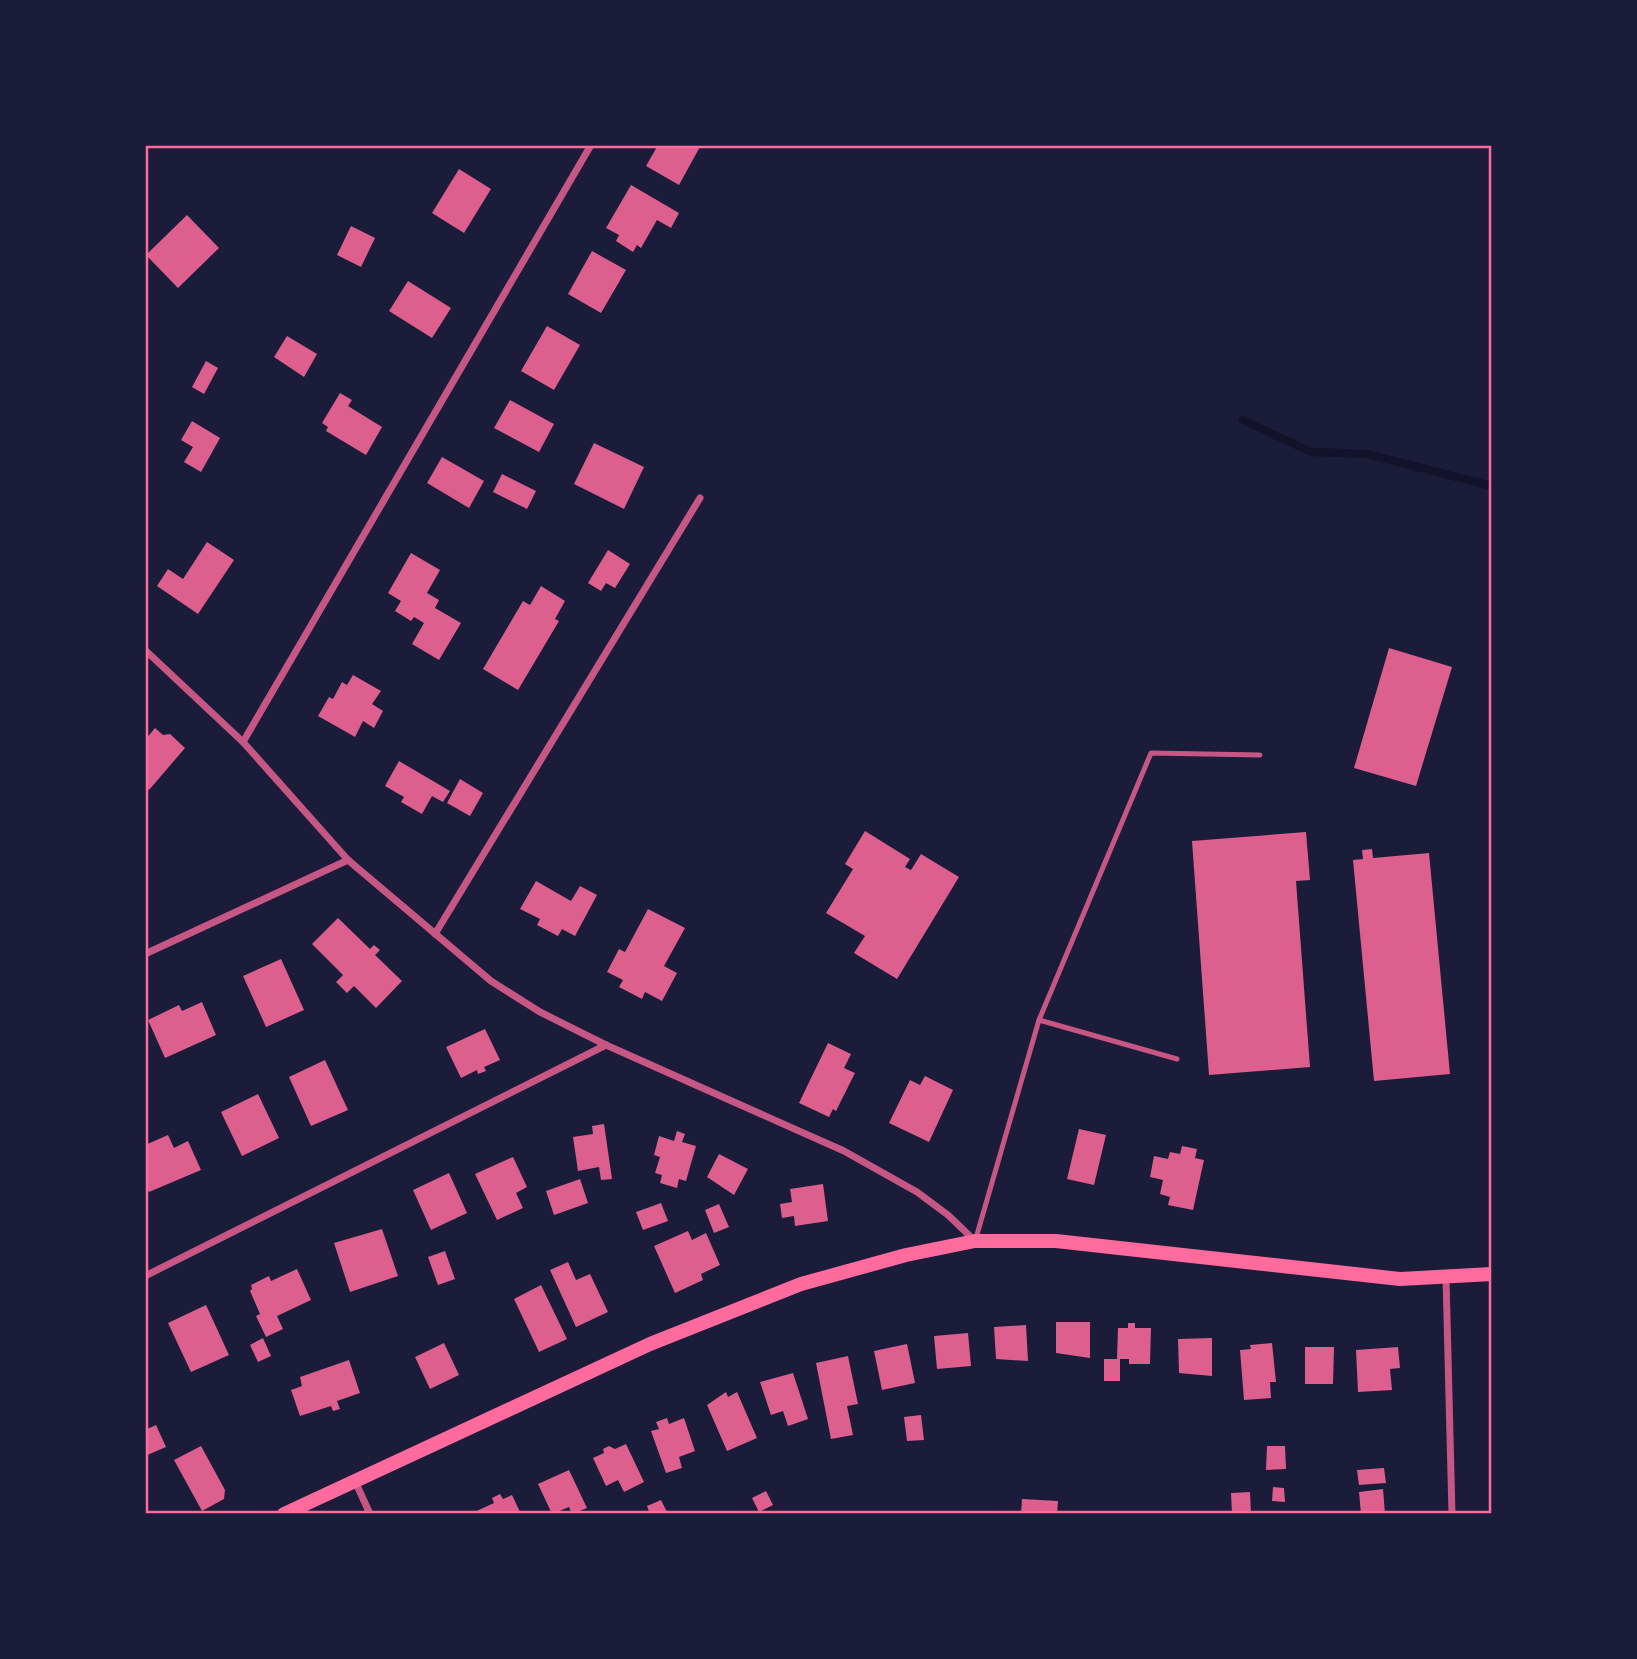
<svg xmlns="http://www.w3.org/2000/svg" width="1637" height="1659" viewBox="0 0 1637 1659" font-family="Manrope,sans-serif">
<rect width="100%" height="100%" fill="#1b1b3a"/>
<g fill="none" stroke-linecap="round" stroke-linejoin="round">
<!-- stream -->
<polyline stroke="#12122b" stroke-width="8" points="1243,420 1311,452 1367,454 1492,486"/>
</g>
<!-- building -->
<g fill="#dd5f8e">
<polygon points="658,145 701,145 679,185 646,166"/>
<polygon points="459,169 491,189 464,233 432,213"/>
<polygon points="631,185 679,213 671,228 657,220 641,248 637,245 633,252 616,241 619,235 606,228"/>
<polygon points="187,215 219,248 178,288 146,255"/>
<polygon points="351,226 375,238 361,267 337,255"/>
<polygon points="592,251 626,270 601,313 568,294"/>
<polygon points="408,281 451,308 432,338 389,311"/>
<polygon points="547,326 580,345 554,390 521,371"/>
<polygon points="287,336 317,354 304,377 274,357"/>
<polygon points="206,361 218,368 204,394 192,387"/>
<polygon points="340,393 352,400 348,406 382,427 366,455 326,431 328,427 322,423"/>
<polygon points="510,400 554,424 539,452 494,428"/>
<polygon points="192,421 220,438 201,472 184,462 193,447 181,440"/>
<polygon points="594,443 644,467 624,509 574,484"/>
<polygon points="442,457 484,481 469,508 427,483"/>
<polygon points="502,474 536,491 527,509 493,492"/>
<polygon points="207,542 234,560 198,614 157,586 168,569 183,579"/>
<polygon points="608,550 630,564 615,588 606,583 601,591 588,583"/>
<polygon points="411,553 440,570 427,593 439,600 435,608 461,623 439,660 412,644 424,623 414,617 411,621 395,611 401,601 388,593"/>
<polygon points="541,586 565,601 555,619 559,621 518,690 483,669 523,601 530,605"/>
<polygon points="1389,648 1452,667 1416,786 1354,768"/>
<polygon points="353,675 381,691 372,704 383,711 374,728 363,721 355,737 318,716 329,697 333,699 342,682 347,685"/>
<polygon points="155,728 163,735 170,734 185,748 149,790 145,786 145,740"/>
<polygon points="399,761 450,791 443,802 432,796 422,814 401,802 404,797 385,786"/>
<polygon points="460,779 483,793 470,816 447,803"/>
<polygon points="865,831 910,859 905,867 911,870 921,854 959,877 897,979 854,953 865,936 826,913 853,869 845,864"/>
<polygon points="1306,832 1310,880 1296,881 1310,1067 1209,1075 1192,841"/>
<polygon points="1372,849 1373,858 1429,853 1450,1074 1374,1081 1353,860 1363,859 1362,850"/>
<polygon points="536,881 571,901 580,886 597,895 575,936 562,929 558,936 537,925 540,919 520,909"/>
<polygon points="648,909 685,928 664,966 677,973 662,1001 645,992 642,999 619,987 623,980 607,972 619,949 625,952"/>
<polygon points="338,918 370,949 374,945 380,950 375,955 402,981 376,1008 354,986 347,993 336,982 343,975 312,944"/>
<polygon points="281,959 304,1010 266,1027 243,976"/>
<polygon points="202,1002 216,1035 165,1058 148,1020 179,1005 182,1011"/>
<polygon points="485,1029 500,1060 484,1067 486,1071 478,1074 477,1070 461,1078 446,1047"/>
<polygon points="828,1043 851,1054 844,1068 855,1073 836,1111 833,1109 829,1117 799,1103"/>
<polygon points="325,1060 348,1110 311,1126 289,1077"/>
<polygon points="925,1076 953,1090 929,1142 889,1123 910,1080 920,1085"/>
<polygon points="258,1094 279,1138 242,1156 221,1112"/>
<polygon points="604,1124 612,1179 601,1180 599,1167 578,1171 573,1137 593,1134 592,1126"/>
<polygon points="1079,1129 1106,1135 1094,1185 1067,1179"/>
<polygon points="677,1131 685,1134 682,1142 696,1146 686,1181 679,1179 677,1188 660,1183 662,1175 655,1173 660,1157 654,1155 659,1136 674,1141"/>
<polygon points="168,1135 174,1148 188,1141 201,1170 149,1192 145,1184 145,1145"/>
<polygon points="1182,1146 1197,1149 1195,1158 1204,1160 1193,1210 1168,1205 1170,1197 1160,1194 1163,1180 1150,1177 1154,1156 1168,1159 1170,1152 1180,1154"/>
<polygon points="719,1154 748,1169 734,1195 707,1177"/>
<polygon points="513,1157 527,1187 516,1193 523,1208 497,1220 475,1174"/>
<polygon points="449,1173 467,1213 431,1230 413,1190"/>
<polygon points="580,1179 588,1203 554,1215 546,1191"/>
<polygon points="823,1184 828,1221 795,1226 794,1216 782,1218 780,1204 792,1202 790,1189"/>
<polygon points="661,1203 668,1221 643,1230 636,1212"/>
<polygon points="719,1204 729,1227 714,1233 705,1210"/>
<polygon points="382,1229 398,1276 350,1292 334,1243"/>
<polygon points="688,1231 692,1240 706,1233 720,1265 701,1274 703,1280 675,1293 654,1246"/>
<polygon points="445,1251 455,1279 438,1285 428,1257"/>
<polygon points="568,1262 576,1280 590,1274 608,1312 576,1327 550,1270"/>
<polygon points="297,1269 311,1300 277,1316 283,1329 266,1337 256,1316 260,1314 250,1291 252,1289 251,1285 269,1276 271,1281"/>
<polygon points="541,1285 567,1339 539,1352 514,1299"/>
<polygon points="206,1305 229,1355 191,1372 168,1323"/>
<polygon points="1056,1322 1090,1322 1090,1358 1056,1353"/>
<polygon points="1128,1323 1135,1323 1135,1328 1151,1328 1150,1364 1129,1364 1129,1359 1120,1359 1120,1381 1104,1381 1104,1359 1117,1359 1118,1328 1128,1328"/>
<polygon points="1026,1325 1028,1361 996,1359 994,1327"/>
<polygon points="968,1333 971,1366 937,1369 934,1336"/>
<polygon points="263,1338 271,1356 258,1362 250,1345"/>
<polygon points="1212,1338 1212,1376 1179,1373 1178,1339"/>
<polygon points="444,1343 459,1375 430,1389 415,1357"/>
<polygon points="1272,1343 1276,1382 1270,1382 1271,1398 1244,1400 1240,1350 1251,1349 1250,1345"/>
<polygon points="907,1344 915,1383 882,1390 874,1351"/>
<polygon points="1305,1347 1334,1347 1333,1384 1305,1384"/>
<polygon points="1398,1347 1400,1368 1390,1369 1392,1390 1358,1392 1356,1350"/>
<polygon points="848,1356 858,1404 847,1406 853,1435 831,1439 816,1363"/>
<polygon points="349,1360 360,1393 337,1401 340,1409 333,1411 331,1406 300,1416 291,1390 302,1386 300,1377"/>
<polygon points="793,1373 808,1419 788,1426 783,1411 771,1415 760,1382"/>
<polygon points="726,1392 728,1397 737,1392 757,1438 727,1451 707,1405"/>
<polygon points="921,1415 924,1440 907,1441 904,1417"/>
<polygon points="667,1418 669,1424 684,1418 695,1451 679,1457 682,1468 666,1473 651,1431 659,1429 656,1422"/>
<polygon points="156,1425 166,1447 145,1456 145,1430"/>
<polygon points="626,1444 644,1482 624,1492 618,1480 606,1486 593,1458 604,1453 603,1449 609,1446 615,1449"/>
<polygon points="201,1446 225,1490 224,1499 202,1511 174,1460"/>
<polygon points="1267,1446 1285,1446 1286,1469 1266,1470"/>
<polygon points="1384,1468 1386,1483 1359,1485 1357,1470"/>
<polygon points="569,1470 587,1508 572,1514 569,1507 552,1514 538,1484"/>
<polygon points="1273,1487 1284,1488 1285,1502 1272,1501"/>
<polygon points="1383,1489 1385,1514 1361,1514 1359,1492"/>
<polygon points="766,1491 773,1505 759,1512 752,1498"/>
<polygon points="1250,1492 1251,1514 1232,1514 1231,1493"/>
<polygon points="500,1494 503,1499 512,1495 521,1514 470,1514 494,1503 492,1498"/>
<polygon points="1022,1499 1058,1501 1057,1514 1021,1514"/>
<polygon points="661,1500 668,1514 650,1514 647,1506"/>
</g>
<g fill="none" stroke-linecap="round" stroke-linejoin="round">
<!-- service -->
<g stroke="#c65784" stroke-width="5">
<polyline points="1039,1020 1177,1059"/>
<polyline points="976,1238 1039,1020 1151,753 1260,755"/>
</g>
<!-- minor -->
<g stroke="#c65784" stroke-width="7">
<polyline points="145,650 243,742 348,860 491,981 540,1012 606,1045 844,1151 917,1192 948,1215 975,1241"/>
<polyline points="243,742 591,145"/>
<polyline points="435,934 700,498"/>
<polyline points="145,954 348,860"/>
<polyline points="145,1276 606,1045"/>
<polyline points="1446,1278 1452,1514"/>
<polyline points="355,1481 370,1514"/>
<polyline points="145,1513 146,1514"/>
</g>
<!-- secondary -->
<polyline stroke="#ff6b9d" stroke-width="14" points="284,1514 650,1344 801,1284 906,1255 975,1241 1056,1241 1400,1279 1492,1274"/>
</g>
<!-- border -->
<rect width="1637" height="1659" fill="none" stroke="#1b1b3a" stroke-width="294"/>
<rect x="147" y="147" width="1343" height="1365" fill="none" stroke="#ff6b9d" stroke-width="2.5"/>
</svg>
